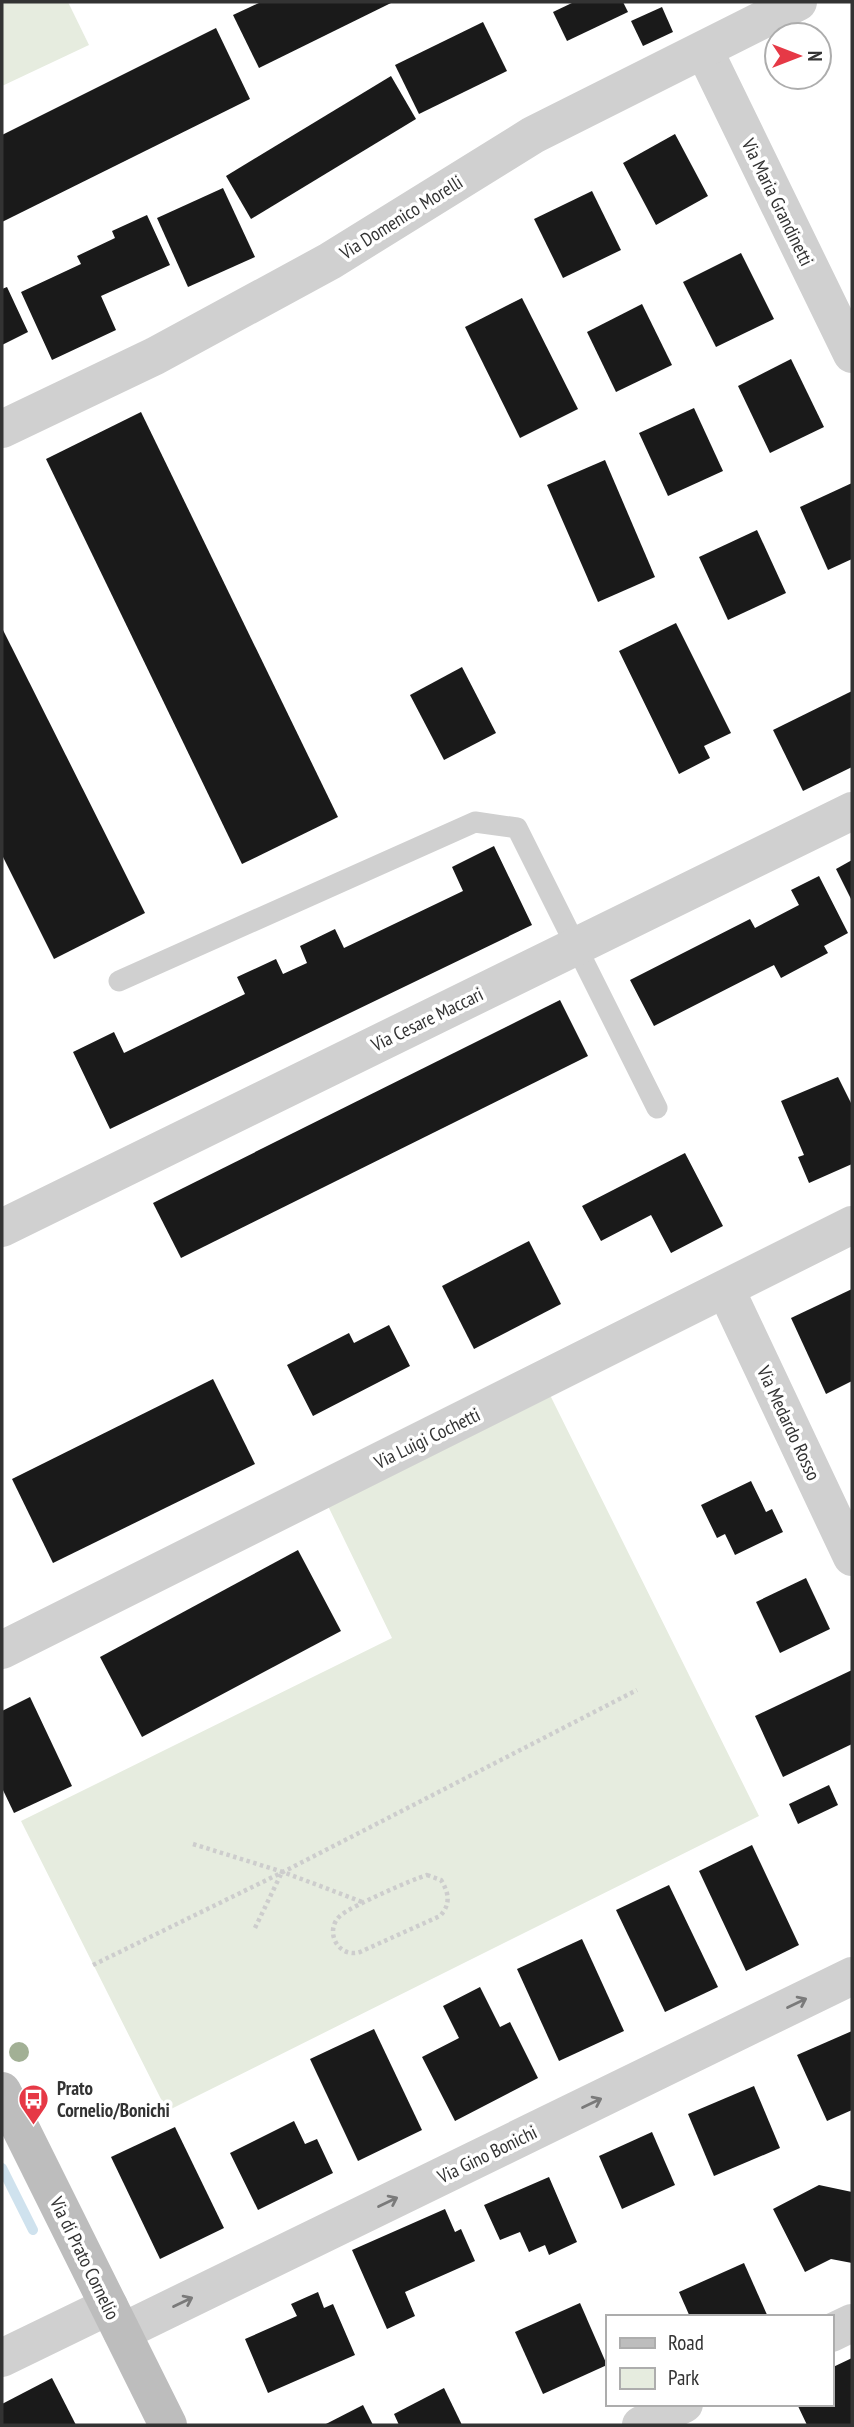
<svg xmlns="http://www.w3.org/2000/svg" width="854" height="2427" viewBox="0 0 854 2427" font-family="'PT Sans Narrow',sans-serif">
<rect width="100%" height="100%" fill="#fff"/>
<!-- green -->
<g fill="#e6ecdf">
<polygon points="2,2 68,2 89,45 2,86"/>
<polygon points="550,1395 759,1816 167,2111 21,1821 392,1638 328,1506"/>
</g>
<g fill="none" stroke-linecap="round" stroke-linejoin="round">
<!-- stream -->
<polyline stroke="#cfe2ee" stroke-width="10" points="2,2168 33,2230"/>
</g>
<!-- building -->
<g fill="#1a1a1a">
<polygon points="261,2 393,2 259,68 233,15"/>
<polygon points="574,2 623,2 628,12 567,41 553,12"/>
<polygon points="662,7 673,32 643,46 631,21"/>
<polygon points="483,22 507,71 419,114 395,65"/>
<polygon points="216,28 250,99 2,222 2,135"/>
<polygon points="391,76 416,119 251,219 226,176"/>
<polygon points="675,134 708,196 656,225 623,163"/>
<polygon points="223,188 255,257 188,287 157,218"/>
<polygon points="592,191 621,250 563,278 534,219"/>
<polygon points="147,215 170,265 101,296 116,330 52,360 21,292 81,264 77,256 115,238 112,231"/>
<polygon points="741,253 774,319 716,347 683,282"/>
<polygon points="7,287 28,332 2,345 2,289"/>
<polygon points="522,298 578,409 520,438 465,327"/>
<polygon points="642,304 672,365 616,392 587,332"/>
<polygon points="791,359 824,427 770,453 738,386"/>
<polygon points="694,408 723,471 668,496 639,433"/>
<polygon points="141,412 338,817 242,864 46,459"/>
<polygon points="605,460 655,577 598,602 547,485"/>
<polygon points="852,483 852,559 828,570 800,507"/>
<polygon points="757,530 786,593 728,620 699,557"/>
<polygon points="676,623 731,733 704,746 710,758 679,774 619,651"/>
<polygon points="2,628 145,913 54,959 2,855"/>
<polygon points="462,667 496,733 444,760 410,695"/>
<polygon points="852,691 852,767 803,791 773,730"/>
<polygon points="494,846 532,925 110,1129 73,1052 114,1032 124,1053 245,994 237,977 276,959 283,974 307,963 300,946 335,929 344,948 463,891 452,867"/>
<polygon points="852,860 852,901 836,869"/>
<polygon points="819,876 848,933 824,946 828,953 781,978 774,965 654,1026 630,980 750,919 755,928 799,905 791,890"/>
<polygon points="560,1000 588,1056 181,1258 153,1203"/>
<polygon points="838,1077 852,1105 852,1164 809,1183 798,1157 804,1155 781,1101"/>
<polygon points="685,1153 723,1226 671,1253 651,1215 601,1241 582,1206"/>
<polygon points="529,1241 561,1304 474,1349 442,1286"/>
<polygon points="852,1289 852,1381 826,1394 791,1318"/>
<polygon points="389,1325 410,1366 313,1416 287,1365 349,1333 354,1343"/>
<polygon points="213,1379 255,1464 53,1563 12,1479"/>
<polygon points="751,1481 766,1512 772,1509 783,1532 735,1555 725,1534 717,1538 701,1505"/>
<polygon points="298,1550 341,1631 142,1737 100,1657"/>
<polygon points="806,1578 830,1629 780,1653 756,1602"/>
<polygon points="852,1670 852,1744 783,1777 755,1716"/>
<polygon points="30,1697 72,1786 14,1813 2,1788 2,1711"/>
<polygon points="829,1785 838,1805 798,1824 789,1804"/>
<polygon points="752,1845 799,1945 746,1971 699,1871"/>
<polygon points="669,1885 718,1987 665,2012 616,1910"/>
<polygon points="582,1939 624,2031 559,2061 517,1969"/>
<polygon points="480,1987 500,2027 510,2022 538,2078 455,2121 422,2057 459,2038 443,2006"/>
<polygon points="374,2029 422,2130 358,2161 310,2059"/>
<polygon points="852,2031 852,2110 827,2121 797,2055"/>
<polygon points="754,2086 780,2148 714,2176 688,2114"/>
<polygon points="294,2121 305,2144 317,2139 333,2173 258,2210 230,2153"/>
<polygon points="175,2127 224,2228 160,2259 111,2157"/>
<polygon points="652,2132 675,2185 622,2209 599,2156"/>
<polygon points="549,2177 577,2242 549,2255 545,2245 529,2252 520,2232 500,2240 484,2205"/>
<polygon points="819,2185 852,2192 852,2263 831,2259 805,2272 773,2209"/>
<polygon points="445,2209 455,2232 461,2229 475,2261 405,2292 415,2316 387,2329 352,2250"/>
<polygon points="744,2263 768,2317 690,2317 679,2292"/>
<polygon points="318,2292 324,2308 333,2304 355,2355 268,2393 245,2339 297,2316 291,2304"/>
<polygon points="580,2303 607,2365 543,2394 515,2332"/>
<polygon points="852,2358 852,2424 807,2425 797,2404 831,2404 831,2368"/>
<polygon points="52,2378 76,2425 2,2425 2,2404"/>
<polygon points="444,2388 462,2425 399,2425 394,2414"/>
<polygon points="363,2405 373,2425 324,2425"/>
</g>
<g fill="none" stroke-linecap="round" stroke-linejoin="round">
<!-- path -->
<g stroke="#cdcdcd" stroke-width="4.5" stroke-dasharray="3.5 3.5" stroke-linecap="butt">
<polyline points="193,1844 283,1872 365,1903"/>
<path d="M427 1875 441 1880C449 1893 451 1904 440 1916L360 1952C338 1959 323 1930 341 1915 354 1905 411 1880 427 1875Z"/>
<polyline points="255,1928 282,1872"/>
<polyline points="93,1965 283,1872 637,1690"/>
</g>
<!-- lane -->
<polyline stroke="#d0d0d0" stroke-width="21" points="119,981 475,822 517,828 657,1108"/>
<!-- street -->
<g stroke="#d0d0d0" stroke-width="38">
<polyline points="704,50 852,354"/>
<polyline points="2,429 155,356 330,261 533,135 798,2"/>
<polyline points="2,1228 852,811"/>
<polyline points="726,1290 852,1557"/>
<polyline points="2,1650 852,1225"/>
<polyline points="122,2332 852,1976"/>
<polyline points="831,2333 852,2323"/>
<polyline points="2,2358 109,2306"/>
<polyline points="641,2425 684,2404"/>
</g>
<!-- secondary -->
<polyline stroke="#bdbdbd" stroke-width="38" points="2,2091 168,2425"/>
</g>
<!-- trees -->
<circle fill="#a2b095" cx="19" cy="2052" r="10"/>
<!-- one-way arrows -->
<defs><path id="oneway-shaft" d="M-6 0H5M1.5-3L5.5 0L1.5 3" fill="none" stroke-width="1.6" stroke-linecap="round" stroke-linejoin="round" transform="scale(1.75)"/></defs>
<g stroke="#7a7a7a">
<use href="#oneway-shaft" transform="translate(797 2003) rotate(-26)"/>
<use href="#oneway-shaft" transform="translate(592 2103) rotate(-26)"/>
<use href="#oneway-shaft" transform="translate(388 2202) rotate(-26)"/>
<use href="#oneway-shaft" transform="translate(183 2302) rotate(-26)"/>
</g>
<!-- icons -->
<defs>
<symbol id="bus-pin" viewBox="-11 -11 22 30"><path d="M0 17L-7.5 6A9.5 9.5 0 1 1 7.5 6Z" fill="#e63946" stroke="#fff"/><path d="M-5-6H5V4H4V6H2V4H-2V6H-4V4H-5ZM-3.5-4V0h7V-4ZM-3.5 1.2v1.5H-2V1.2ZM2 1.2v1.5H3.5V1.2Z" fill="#fff"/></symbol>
</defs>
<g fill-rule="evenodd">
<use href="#bus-pin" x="16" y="2082" width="35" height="47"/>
</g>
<g text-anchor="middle" stroke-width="7" stroke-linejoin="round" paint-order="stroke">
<!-- street labels -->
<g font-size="19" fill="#333" stroke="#fff">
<text transform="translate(778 202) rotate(64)" y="7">Via Maria Grandinetti</text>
<text transform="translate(401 217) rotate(-32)" y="7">Via Domenico Morelli</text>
<text transform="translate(427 1019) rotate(-26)" y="7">Via Cesare Maccari</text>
<text transform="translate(789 1423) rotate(65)" y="7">Via Medardo Rosso</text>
<text transform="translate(427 1438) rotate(-26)" y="7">Via Luigi Cochetti</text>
<text transform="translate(487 2154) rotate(-26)" y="7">Via Gino Bonichi</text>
<text transform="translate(85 2258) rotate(64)" y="7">Via di Prato Cornelio</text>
</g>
<!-- poi labels -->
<g font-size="19" font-weight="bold" fill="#333" stroke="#fff" text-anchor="start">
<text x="57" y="2095">Prato<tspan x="57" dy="22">Cornelio/Bonichi</tspan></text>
</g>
</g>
<!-- border -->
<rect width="854" height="2427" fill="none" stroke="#333333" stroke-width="7"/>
<!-- legend -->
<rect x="606" y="2315" width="228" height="91" fill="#ffffff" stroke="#adadad" stroke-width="2"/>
<rect x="620" y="2338" width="35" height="10" fill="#bdbdbd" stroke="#adadad" stroke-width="2"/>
<text x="668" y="2350" font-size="21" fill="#333333">Road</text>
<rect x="620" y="2368" width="35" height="21" fill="#e6ecdf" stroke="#adadad" stroke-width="2"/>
<text x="668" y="2385" font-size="21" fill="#333333">Park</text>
<!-- north arrow -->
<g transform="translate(798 56) rotate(90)"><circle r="33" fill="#ffffff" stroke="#adadad" stroke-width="2"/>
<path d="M0-5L12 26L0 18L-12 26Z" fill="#e63946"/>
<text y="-10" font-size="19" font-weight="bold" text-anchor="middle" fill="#333333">N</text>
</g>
</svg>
